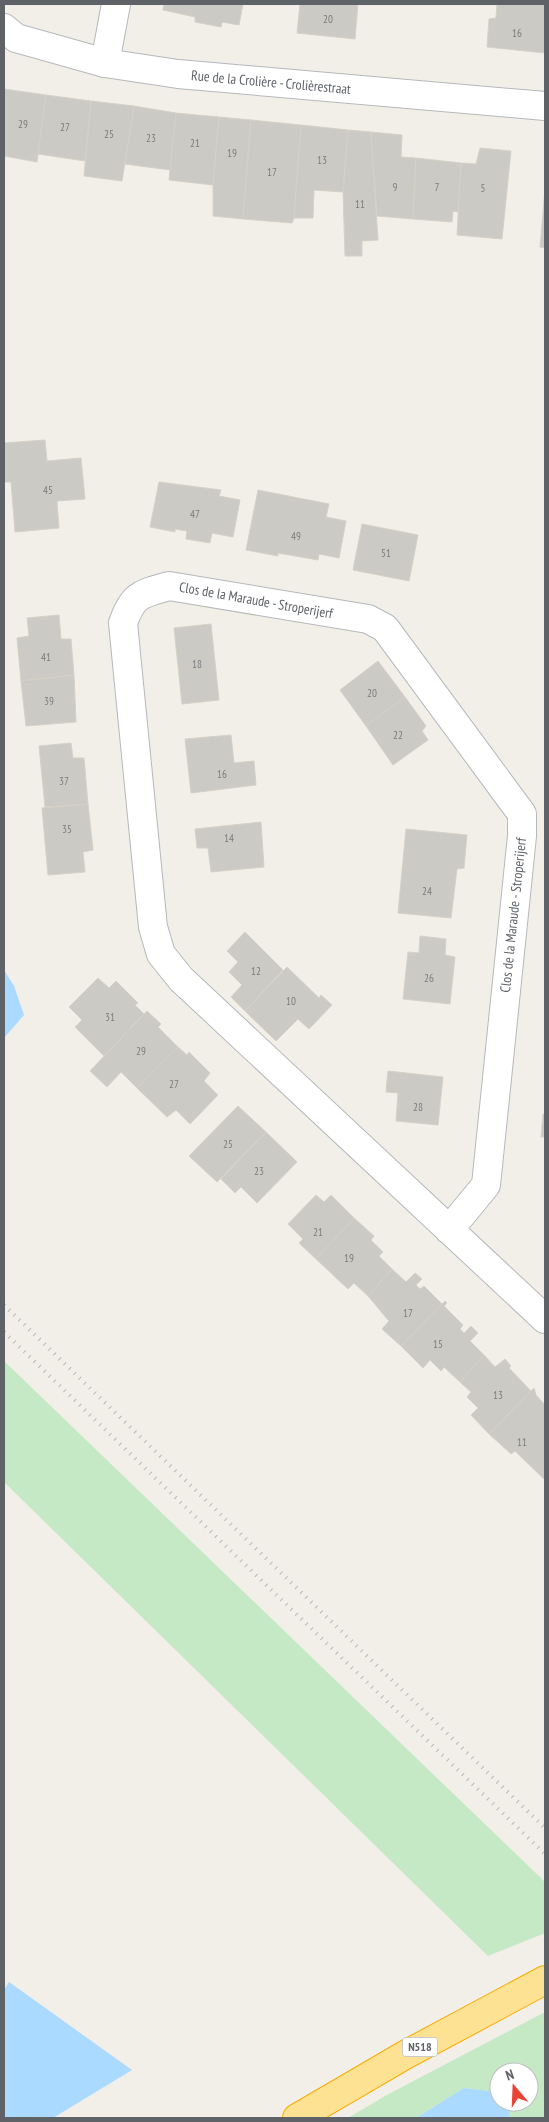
<svg xmlns="http://www.w3.org/2000/svg" width="549" height="2122" viewBox="0 0 549 2122" font-family="'PT Sans Narrow',sans-serif">
<rect width="100%" height="100%" fill="#f1efe8"/>
<!-- green -->
<g fill="#c5e8c5">
<polygon points="4,1361 545,1882 545,1933 488,1956 4,1482"/>
<polygon points="545,2012 545,2118 510,2118 506,2102 529,2102 529,2072 499,2072 499,2094 496,2092 464,2088 416,2118 348,2118 385,2096"/>
</g>
<!-- water -->
<g fill="#aadaff">
<polygon points="4,970 14,986 24,1015 4,1038"/>
<polygon points="9,1982 132,2070 53,2118 4,2118 4,1990"/>
<polygon points="464,2088 497,2092 499,2094 499,2102 506,2102 508,2104 510,2118 416,2118"/>
</g>
<!-- building -->
<g fill="#cccac5" stroke="#d6d1c6">
<polygon points="164,4 243,4 239,25 222,22 221,27 195,22 195,17 163,10"/>
<polygon points="300,4 358,4 355,39 297,33"/>
<polygon points="497,4 545,4 545,53 487,47 489,19 496,18"/>
<polygon points="4,89 46,95 37,162 4,156"/>
<polygon points="46,95 91,101 85,161 38,154"/>
<polygon points="91,101 134,106 122,181 84,176"/>
<polygon points="134,106 176,113 170,170 125,164"/>
<polygon points="176,113 219,117 213,185 169,180"/>
<polygon points="219,117 251,120 243,219 213,216 213,185"/>
<polygon points="251,120 301,125 294,218 292,223 243,219"/>
<polygon points="301,125 348,130 343,192 314,190 313,218 294,218"/>
<polygon points="348,130 371,132 378,240 362,241 362,256 345,256 343,192"/>
<polygon points="371,132 402,135 401,157 416,158 413,219 377,216"/>
<polygon points="480,148 511,151 502,239 457,235 461,163 476,164"/>
<polygon points="416,158 461,163 458,212 453,211 452,222 413,219"/>
<polygon points="545,189 545,248 540,247"/>
<polygon points="45,440 47,461 81,458 85,499 57,501 59,528 15,532 11,482 4,482 4,443"/>
<polygon points="159,482 221,490 219,496 240,500 233,537 212,533 210,543 186,539 187,531 175,529 175,532 150,527"/>
<polygon points="258,490 329,504 326,517 346,521 339,558 319,554 318,560 278,553 278,556 246,550"/>
<polygon points="362,524 418,535 409,581 353,570"/>
<polygon points="59,615 61,639 71,639 74,675 21,681 17,638 29,636 27,618"/>
<polygon points="211,624 219,700 182,704 174,628"/>
<polygon points="378,661 405,697 366,726 340,690"/>
<polygon points="74,675 76,722 26,726 21,681"/>
<polygon points="405,697 426,726 422,731 428,740 393,765 366,726"/>
<polygon points="231,735 234,763 254,761 256,785 191,793 185,739"/>
<polygon points="71,743 73,758 84,758 88,804 45,807 39,746"/>
<polygon points="88,804 93,850 83,852 85,872 48,875 42,808"/>
<polygon points="261,822 264,867 211,872 208,848 197,848 195,829"/>
<polygon points="406,829 467,835 464,868 457,869 451,918 398,913"/>
<polygon points="245,932 283,970 245,1011 231,997 242,985 229,972 238,962 227,951"/>
<polygon points="420,936 446,939 445,955 455,957 450,1004 403,999 408,952 419,953"/>
<polygon points="287,967 319,998 321,995 332,1005 309,1029 298,1019 276,1041 245,1011"/>
<polygon points="98,978 109,988 116,981 138,1003 135,1005 144,1014 104,1056 75,1027 82,1020 69,1007"/>
<polygon points="147,1011 161,1024 158,1027 178,1047 137,1088 121,1072 107,1087 90,1071"/>
<polygon points="178,1047 187,1055 189,1052 210,1073 204,1081 218,1095 190,1124 176,1110 167,1117 137,1088"/>
<polygon points="388,1071 443,1077 438,1125 396,1121 398,1093 386,1092"/>
<polygon points="238,1106 266,1132 217,1182 189,1156"/>
<polygon points="543,1114 545,1114 545,1137 541,1137"/>
<polygon points="266,1132 297,1162 257,1203 241,1187 235,1193 221,1179"/>
<polygon points="316,1195 324,1202 331,1195 354,1218 316,1259 299,1243 303,1239 288,1224"/>
<polygon points="354,1218 374,1236 371,1240 383,1252 379,1256 392,1269 368,1296 354,1283 348,1289 316,1259"/>
<polygon points="392,1269 406,1282 415,1273 422,1279 416,1285 420,1289 424,1286 442,1304 401,1346 382,1329 389,1321 368,1296"/>
<polygon points="445,1301 447,1303 444,1306 463,1325 460,1329 464,1333 471,1326 478,1333 470,1341 484,1355 460,1382 444,1367 441,1371 430,1360 423,1368 401,1346"/>
<polygon points="484,1355 495,1367 505,1359 511,1366 509,1368 531,1391 489,1434 471,1415 478,1408 467,1397 471,1392 460,1382"/>
<polygon points="534,1388 536,1395 545,1405 545,1480 515,1451 511,1454 489,1434"/>
</g>
<g fill="none" stroke-linecap="round" stroke-linejoin="round">
<defs>
<g id="street">
<polyline points="4,28 16,38 105,63 178,74 545,106"/>
<polyline points="105,63 116,4"/>
<path d="M449 1230 486 1185 522 836V814L385 628 368 619 169 586C141 594 133 594 123 623L153 927 161 954 181 979 545 1319"/>
</g>
<polyline id="highway" points="297,2118 405,2055 545,1980"/>
</defs>
<!-- street casing -->
<use href="#street" stroke="#b5b8bc" stroke-width="30"/>
<!-- highway casing -->
<use href="#highway" stroke="#f9ab00" stroke-width="30"/>
<!-- street -->
<use href="#street" stroke="#fff" stroke-width="28"/>
<!-- highway -->
<use href="#highway" stroke="#fde293" stroke-width="28"/>
<!-- rail -->
<g stroke="#b6b7b8" stroke-width="4" stroke-dasharray="1 6" stroke-linecap="butt">
<polyline points="4,1305 545,1828"/>
<polyline points="4,1332 545,1854"/>
</g>
</g>
<g text-anchor="middle" stroke-width="4.5" stroke-linejoin="round" paint-order="stroke">
<!-- number labels -->
<g font-size="11" fill="#7a7d7f">
<text x="328" y="23">20</text>
<text x="517" y="37">16</text>
<text x="23" y="128">29</text>
<text x="65" y="131">27</text>
<text x="109" y="138">25</text>
<text x="151" y="142">23</text>
<text x="195" y="147">21</text>
<text x="232" y="157">19</text>
<text x="322" y="164">13</text>
<text x="272" y="176">17</text>
<text x="395" y="191">9</text>
<text x="437" y="191">7</text>
<text x="483" y="192">5</text>
<text x="360" y="208">11</text>
<text x="48" y="494">45</text>
<text x="195" y="518">47</text>
<text x="296" y="540">49</text>
<text x="386" y="557">51</text>
<text x="46" y="661">41</text>
<text x="197" y="668">18</text>
<text x="372" y="697">20</text>
<text x="49" y="705">39</text>
<text x="398" y="739">22</text>
<text x="222" y="778">16</text>
<text x="64" y="785">37</text>
<text x="67" y="833">35</text>
<text x="229" y="842">14</text>
<text x="427" y="895">24</text>
<text x="256" y="975">12</text>
<text x="429" y="982">26</text>
<text x="291" y="1005">10</text>
<text x="110" y="1021">31</text>
<text x="141" y="1055">29</text>
<text x="174" y="1088">27</text>
<text x="418" y="1111">28</text>
<text x="228" y="1148">25</text>
<text x="259" y="1175">23</text>
<text x="318" y="1236">21</text>
<text x="349" y="1262">19</text>
<text x="408" y="1317">17</text>
<text x="438" y="1348">15</text>
<text x="498" y="1399">13</text>
<text x="522" y="1446">11</text>
</g>
<!-- shield labels -->
<rect fill="#fff" stroke="#8f9295" stroke-width="1" x="402.5" y="2037.5" width="35" height="19" rx="4"/>
<g font-size="12" font-weight="bold" fill="#5f6368">
<text x="420" y="2051">N518</text>
</g>
<!-- street labels -->
<g font-size="14" fill="#5f6368" stroke="#fff">
<text transform="translate(271 82) rotate(5)" y="5">Rue de la Crolière - Crolièrestraat</text>
<text transform="translate(256 600) rotate(10)" y="5">Clos de la Maraude - Stroperijerf</text>
<text transform="translate(513 915) rotate(-84)" y="5">Clos de la Maraude - Stroperijerf</text>
</g>
</g>
<!-- border -->
<rect width="549" height="2122" fill="none" stroke="#5f6368" stroke-width="10"/>
<!-- north arrow -->
<g transform="translate(514 2087) rotate(341)"><circle r="24" fill="#ffffff" stroke="#bfc1c3"/>
<path d="M0-4L9 19L0 12L-9 19Z" fill="#ea4335"/>
<text y="-8" font-size="14" font-weight="bold" text-anchor="middle" fill="#5f6368">N</text>
</g>
</svg>
